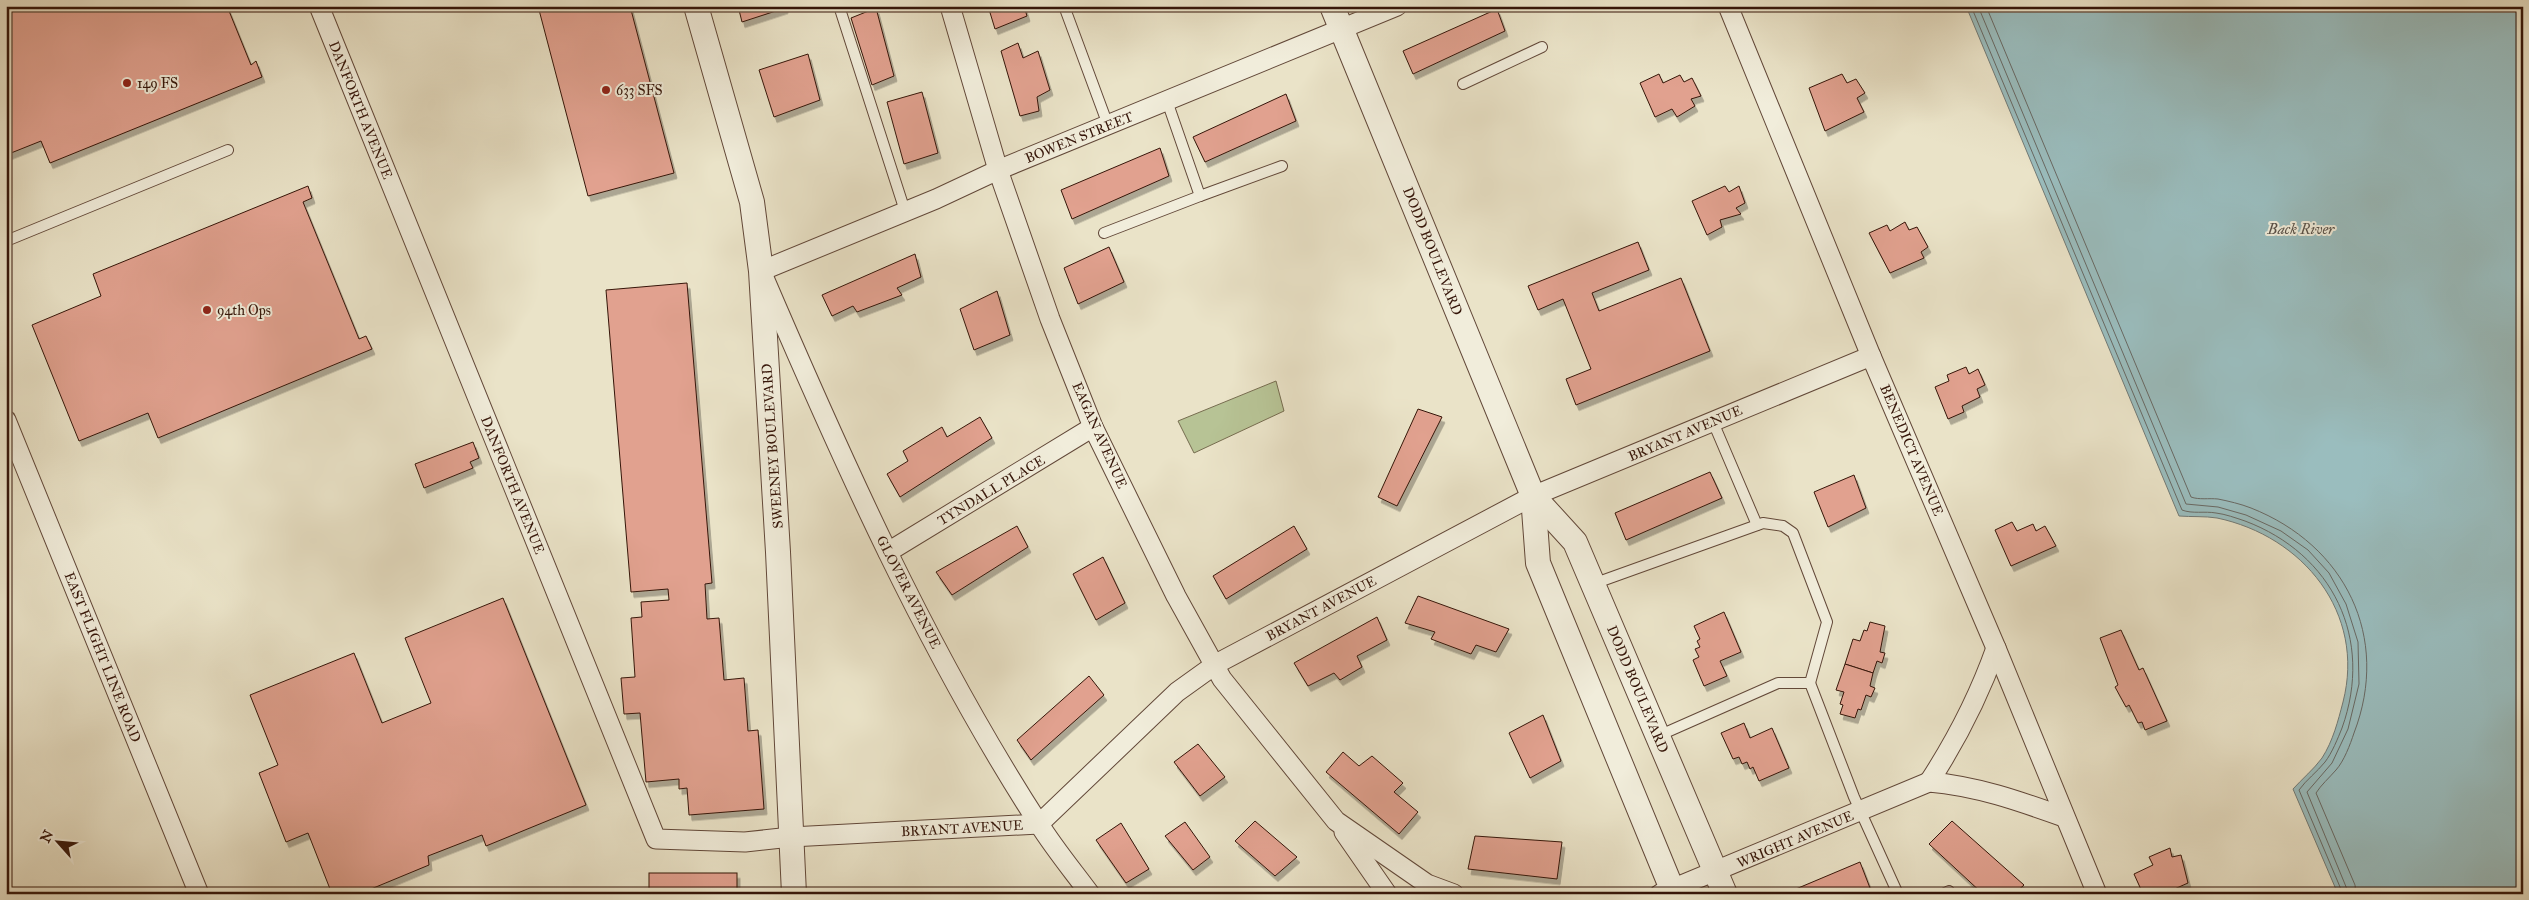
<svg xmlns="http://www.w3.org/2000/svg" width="2529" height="900" viewBox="0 0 2529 900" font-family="'IM FELL Great Primer',serif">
<defs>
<filter id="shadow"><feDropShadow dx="3" dy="5.5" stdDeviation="0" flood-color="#0004"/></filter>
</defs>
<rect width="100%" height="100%" fill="#eae3c8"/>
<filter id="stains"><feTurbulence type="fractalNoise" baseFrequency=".004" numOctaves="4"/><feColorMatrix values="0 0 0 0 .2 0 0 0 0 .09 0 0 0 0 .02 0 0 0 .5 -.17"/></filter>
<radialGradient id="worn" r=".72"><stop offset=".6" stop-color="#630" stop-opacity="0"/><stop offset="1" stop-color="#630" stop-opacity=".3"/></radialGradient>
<!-- green -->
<polygon fill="#b7c395" stroke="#766c4f" points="1276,381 1284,411 1194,453 1178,421"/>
<!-- water -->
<path fill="#9abdbe" stroke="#727a76" d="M1966 6H2523V894H2338L2293 789C2302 779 2314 769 2322 758 2333 741 2338 721 2343 702 2366 613 2303 536 2217 518 2205 516 2191 517 2179 516Z"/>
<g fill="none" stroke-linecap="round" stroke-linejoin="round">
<!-- shore -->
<g stroke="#686964" stroke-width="1">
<path d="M1971 6 2182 510C2192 514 2205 511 2216 513 2225 514 2236 518 2245 521 2333 554 2374 639 2342 728 2338 738 2332 753 2325 762 2317 772 2306 780 2299 790L2343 894"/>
<polyline points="1978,6 2186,504 2218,507 2246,515 2281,531 2308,550 2329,573 2346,604 2358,642 2359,684 2348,729 2332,763 2307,792 2349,894"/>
<path d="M1986 6 2191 497C2199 500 2209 498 2218 499 2228 501 2241 504 2251 508 2345 545 2391 637 2354 733 2350 745 2344 761 2336 770 2329 778 2321 785 2316 793L2355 885 2356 894"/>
</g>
</g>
<!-- building -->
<g fill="#e1a18f" stroke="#351509" filter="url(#shadow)">
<polygon points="6,6 227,6 251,65 256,61 262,77 50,163 41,141 6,155"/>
<polygon points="538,6 630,6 674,173 588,196"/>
<polygon points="738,6 785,6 785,8 742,22"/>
<polygon points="988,6 1024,6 1027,16 995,29"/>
<polygon points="876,8 894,76 872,85 851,18"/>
<polygon points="1497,9 1505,31 1413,74 1403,51"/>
<polygon points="1018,43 1023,58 1038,51 1050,90 1037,97 1039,111 1020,116 1001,51"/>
<polygon points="808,54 820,100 774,117 759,70"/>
<polygon points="1659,74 1663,83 1680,75 1684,82 1692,78 1701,96 1691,99 1695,106 1677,117 1672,109 1655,117 1640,83"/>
<polygon points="1842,74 1847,83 1856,79 1865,93 1857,98 1864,112 1825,131 1809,88"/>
<polygon points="922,92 938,153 904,164 887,102"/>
<polygon points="1286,94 1296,121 1205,162 1193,137"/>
<polygon points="1160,148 1169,176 1072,219 1061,190"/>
<polygon points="308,186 312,198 303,202 359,339 366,336 372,349 158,438 148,413 79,441 32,325 101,296 93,274"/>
<polygon points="1725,186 1729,192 1739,186 1745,203 1736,208 1741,214 1720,220 1722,227 1707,235 1692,201"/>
<polygon points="1905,222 1909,230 1917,227 1928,247 1921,252 1924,258 1890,273 1869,233 1887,225 1890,231"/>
<polygon points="1638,242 1649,270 1592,293 1599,311 1681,278 1710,351 1576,405 1566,379 1591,369 1563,299 1538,310 1528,286"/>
<polygon points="1109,247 1124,282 1078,304 1064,268"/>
<polygon points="915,254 921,277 897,288 902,295 857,312 853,306 832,316 822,295"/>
<polygon points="687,283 712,583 705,584 707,619 719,618 724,680 744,678 748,731 758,730 764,809 689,815 687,788 679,789 679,779 646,782 640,713 624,714 621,678 635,677 631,618 642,617 641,602 669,600 668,589 631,592 606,290"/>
<polygon points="997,291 1010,335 974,350 960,309"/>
<polygon points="1966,367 1969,374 1978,369 1985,385 1977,389 1980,397 1962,406 1964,412 1948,419 1935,387 1949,381 1947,375"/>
<polygon points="1418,409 1442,417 1397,506 1378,497"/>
<polygon points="980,417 992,438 900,497 887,474 908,461 903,451 942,427 947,437"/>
<polygon points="473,442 479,458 470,462 473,468 424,488 415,464"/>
<polygon points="1710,472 1722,498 1626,540 1615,513"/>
<polygon points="1854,475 1866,508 1828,527 1814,492"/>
<polygon points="2012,522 2017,531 2033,524 2036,531 2045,526 2056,546 2011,566 1995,530"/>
<polygon points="1017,526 1028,547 952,595 936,572"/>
<polygon points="1294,526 1307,549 1226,599 1213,576"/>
<polygon points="1103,557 1125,603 1096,620 1073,574"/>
<polygon points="1418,596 1509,629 1496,652 1476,645 1471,654 1431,639 1435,632 1405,623"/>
<polygon points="503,598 586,805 486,846 482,835 428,856 429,865 359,894 332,894 308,833 286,842 259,773 278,765 250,695 354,653 382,723 431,703 405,638"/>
<polygon points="1724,612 1741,652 1720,661 1727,676 1704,686 1693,660 1699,657 1695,649 1700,647 1697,641 1700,639 1694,626"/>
<polygon points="1377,617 1387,640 1357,656 1362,667 1340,680 1334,673 1308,686 1294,663"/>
<polygon points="1870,622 1885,626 1880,652 1885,653 1882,663 1877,661 1873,673 1845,664 1853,639 1860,641 1864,630 1867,631"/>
<polygon points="2121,630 2139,670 2143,668 2167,721 2145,730 2142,722 2138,723 2129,705 2126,707 2115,687 2118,685 2100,638"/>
<polygon points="1845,664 1873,673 1870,686 1875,688 1871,697 1866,695 1861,710 1858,709 1855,718 1840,714 1843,705 1840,704 1844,692 1836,690"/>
<polygon points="1089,676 1104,695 1031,760 1017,740"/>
<polygon points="1543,715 1561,761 1530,778 1509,733"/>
<polygon points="1744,723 1750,738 1772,728 1789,768 1759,781 1753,767 1750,769 1747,762 1742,764 1739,757 1733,759 1721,733"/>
<polygon points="1198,744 1225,777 1200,796 1174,762"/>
<polygon points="1343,752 1359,766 1372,756 1403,783 1394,792 1418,812 1399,834 1326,772"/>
<polygon points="1255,821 1297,857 1275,876 1235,841"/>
<polygon points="1952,821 2024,885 2014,894 1983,894 1929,844"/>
<polygon points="1185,822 1210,857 1193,870 1165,836"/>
<polygon points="1121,823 1149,869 1126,883 1096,840"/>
<polygon points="1475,836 1562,842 1557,879 1468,869"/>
<polygon points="2170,848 2172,857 2181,855 2188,883 2170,891 2172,894 2143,894 2134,874 2153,865 2149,857"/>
<polygon points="1860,862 1870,888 1858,894 1784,894"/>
<rect x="649" y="873" width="88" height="21"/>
</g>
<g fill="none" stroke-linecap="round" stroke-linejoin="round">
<defs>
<g id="service">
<polyline points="839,6 905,211"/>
<polyline points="1064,6 1108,125"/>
<polyline points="1463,84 1542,47"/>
<polyline points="1167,101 1200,196 1282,166"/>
<polyline points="1104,233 1200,196"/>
<polyline points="6,241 228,150"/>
<polyline points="1713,422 1757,525"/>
<polyline points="1593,584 1763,523 1783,526 1793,533 1827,622 1810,683"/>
<polyline points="1658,736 1778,683 1810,683 1854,797 1898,894"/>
<polyline points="1943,894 1949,891 1950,894"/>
</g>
<g id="minor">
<polyline points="319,6 656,839 745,842 791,837 1039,824 1177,692 1216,664 1533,496 1871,356"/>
<polyline points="950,6 998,170 1050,319 1093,427 1176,596 1222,679 1336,821 1427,884 1454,894"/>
<polyline points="1728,6 1871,356 1996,648 2097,894"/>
<polyline points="6,420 199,894"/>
<polyline points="888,552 1093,427"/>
<path d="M1929 782C1957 739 1979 696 1996 648"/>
<polyline points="1344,832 1387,894"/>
<path d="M1090 894C1073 871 1054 848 1039 824 927 651 842 460 761 271L936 199 998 170 1397 6"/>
<path d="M1660 894 1929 782C1977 786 2019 801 2064 817"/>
</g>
<g id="tertiary">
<polyline points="696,6 752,202 761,271 778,552 794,894"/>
<polyline points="1332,6 1533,496 1538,563 1674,894"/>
<polyline points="1533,496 1575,542 1725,894"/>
</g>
</defs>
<!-- service casing -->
<use href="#service" stroke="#624839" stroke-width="12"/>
<!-- minor casing -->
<use href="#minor" stroke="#624839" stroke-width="21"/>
<!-- tertiary casing -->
<use href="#tertiary" stroke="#624839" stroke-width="26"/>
<!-- service -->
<use href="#service" stroke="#f1eddb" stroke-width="10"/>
<!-- minor -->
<use href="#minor" stroke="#f1eddb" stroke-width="19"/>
<!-- tertiary -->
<use href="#tertiary" stroke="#f1eddb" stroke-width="24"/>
</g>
<!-- markers -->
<g fill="#8f2418" stroke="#f1eddb" stroke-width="2">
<circle cx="127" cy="83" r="5"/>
<circle cx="606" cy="90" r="5"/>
<circle cx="207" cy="310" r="5"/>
</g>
<g text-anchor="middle" stroke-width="4" stroke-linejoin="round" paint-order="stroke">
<!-- poi labels -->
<g font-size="14" fill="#351509" stroke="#f1eddb" text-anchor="start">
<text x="137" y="88">149 FS</text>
<text x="616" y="95">633 SFS</text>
<text x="217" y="315">94th Ops</text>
</g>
<!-- street labels -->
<g font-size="14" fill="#351509" stroke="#f1eddb">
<text transform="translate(361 110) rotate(68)" y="5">DANFORTH AVENUE</text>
<text transform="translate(1079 137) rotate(-22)" y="5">BOWEN STREET</text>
<text transform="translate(1433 251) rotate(68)" y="5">DODD BOULEVARD</text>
<text transform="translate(1685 433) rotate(-23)" y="5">BRYANT AVENUE</text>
<text transform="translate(1100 435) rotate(66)" y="5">EAGAN AVENUE</text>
<text transform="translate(772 446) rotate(-94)" y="5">SWEENEY BOULEVARD</text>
<text transform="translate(1912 450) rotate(67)" y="5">BENEDICT AVENUE</text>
<text transform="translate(513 485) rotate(68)" y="5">DANFORTH AVENUE</text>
<text transform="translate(991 490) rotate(-31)" y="5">TYNDALL PLACE</text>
<text transform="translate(909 592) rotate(63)" y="5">GLOVER AVENUE</text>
<text transform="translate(1321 608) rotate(-28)" y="5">BRYANT AVENUE</text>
<text transform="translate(103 657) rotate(68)" y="5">EAST FLIGHT LINE ROAD</text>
<text transform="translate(1638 689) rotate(67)" y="5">DODD BOULEVARD</text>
<text transform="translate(962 828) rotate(-3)" y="5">BRYANT AVENUE</text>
<text transform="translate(1795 839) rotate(-23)" y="5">WRIGHT AVENUE</text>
</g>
<!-- water labels -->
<g font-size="15" font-style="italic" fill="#585048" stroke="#f1eddb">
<text x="2301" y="234">Back River</text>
</g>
</g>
<!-- margin -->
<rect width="2529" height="900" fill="none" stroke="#eae3c8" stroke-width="25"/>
<rect x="8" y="8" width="2514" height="885" fill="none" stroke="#351509" stroke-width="2.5"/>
<rect x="12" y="12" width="2504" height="875" fill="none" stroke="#351509"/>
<!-- north arrow -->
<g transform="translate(58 842) rotate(297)" stroke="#f1eddb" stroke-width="4" paint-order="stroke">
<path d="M0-4L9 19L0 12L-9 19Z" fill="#351509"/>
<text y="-8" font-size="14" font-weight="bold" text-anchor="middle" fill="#351509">N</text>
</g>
<rect width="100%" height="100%" filter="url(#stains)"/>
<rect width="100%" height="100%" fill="url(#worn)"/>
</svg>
